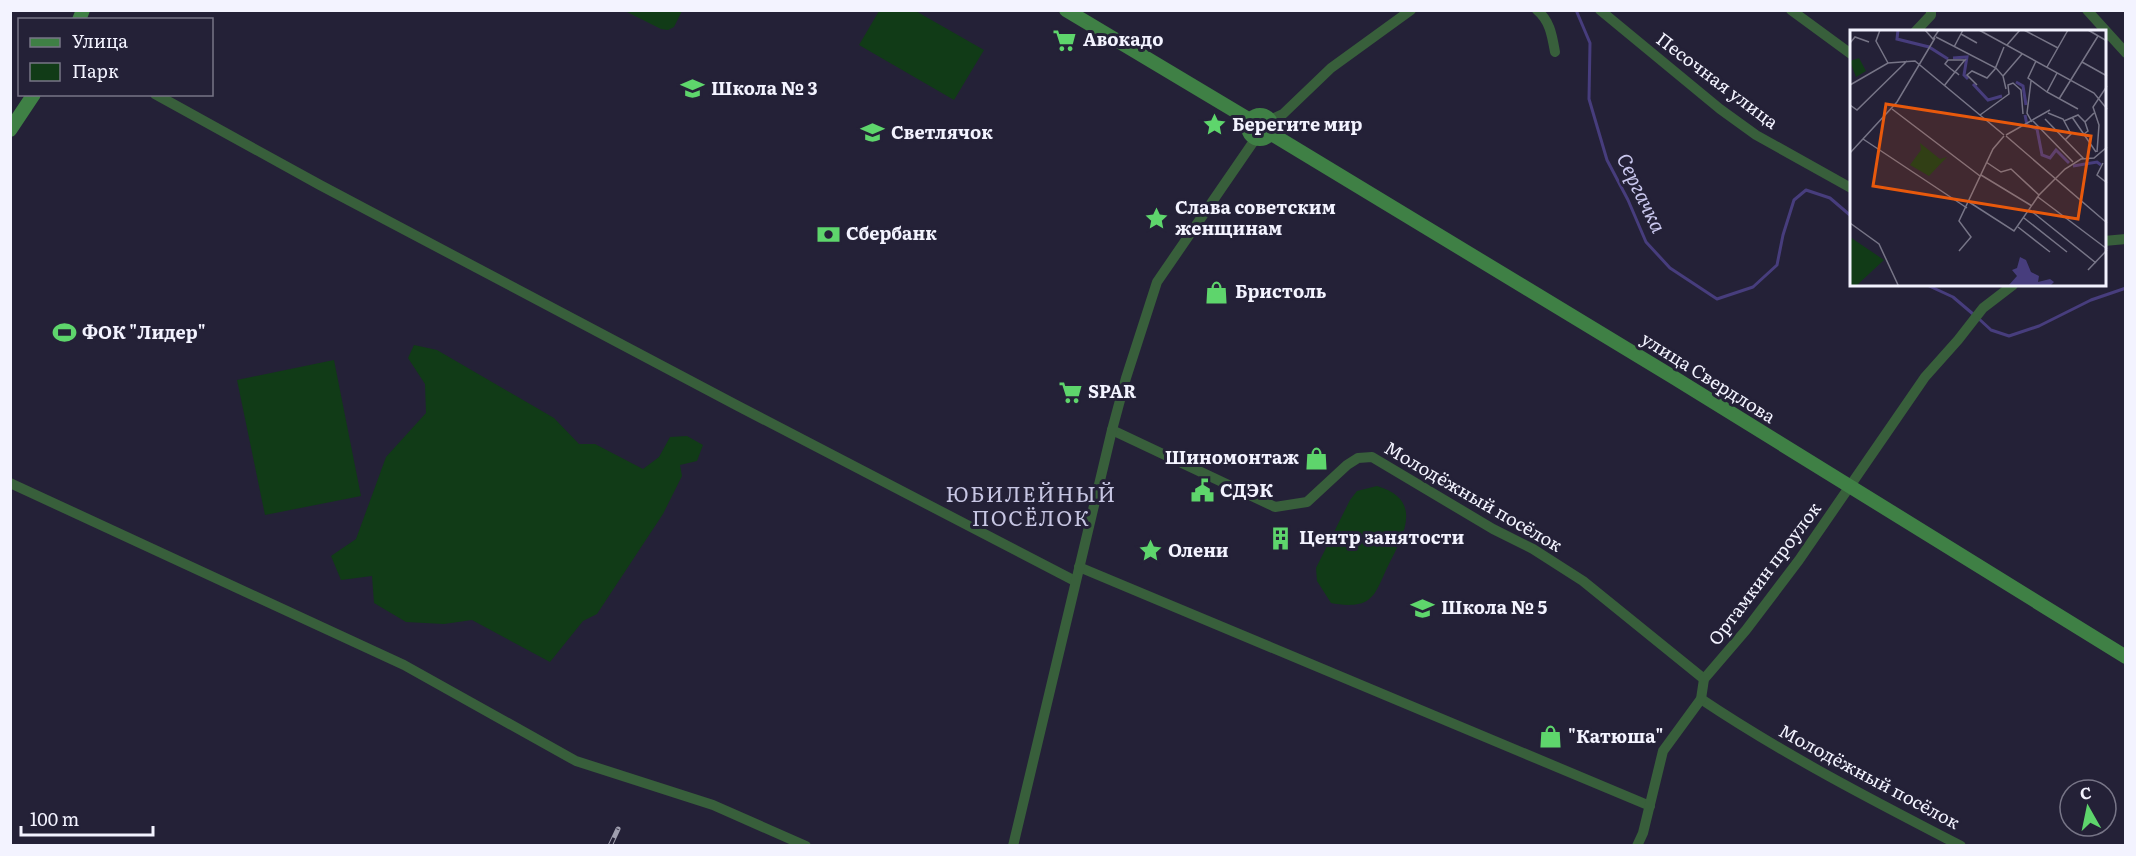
<svg xmlns="http://www.w3.org/2000/svg" width="2136" height="856" viewBox="0 0 2136 856" font-family="Literata,serif">
<rect width="100%" height="100%" fill="#242137"/>
<!-- green -->
<g fill="#113b17">
<polygon points="914,10 984,50 954,100 859,45 879,11"/>
<polygon points="625,11 682,11 674,27 668,30 661,29"/>
<polygon points="414,345 437,350 554,418 579,444 595,444 643,469 659,457 670,437 687,436 703,445 697,461 680,465 682,476 663,514 597,614 583,621 550,662 472,620 444,624 406,622 374,603 372,576 341,580 331,556 356,539 386,457 426,413 425,384 408,358"/>
<polygon points="334,360 361,496 265,515 237,380"/>
<path d="M1377 486C1425 500 1403 536 1387 568 1382 578 1377 594 1368 600 1359 607 1341 605 1331 603L1317 581 1316 568 1350 500 1357 491Z"/>
</g>
<g fill="none" stroke-linecap="round" stroke-linejoin="round">
<!-- stream -->
<g stroke="#473d7d" stroke-width="3">
<polyline points="1576,10 1590,43 1589,99 1607,160 1628,200 1646,242 1670,268 1717,299 1753,287 1777,265 1783,235 1794,200 1806,190 1830,198 1851,216"/>
<polyline points="1927,285 1953,297 1973,314"/>
<polyline points="1978,318 1991,330 2009,336 2039,326 2091,300 2126,288"/>
</g>
<!-- street -->
<g stroke="#385f3b" stroke-width="10">
<path d="M1537 10C1550 21 1552 35 1555 52"/>
<polyline points="1600,10 1720,109 1756,135 1851,188"/>
<polyline points="1791,10 1851,54"/>
<polyline points="2087,10 2126,53"/>
<polyline points="1915,32 1931,15 1931,10"/>
<polyline points="155,94 320,185 738,406 1075,581"/>
<polyline points="1270,120 1283,114 1331,68 1411,10"/>
<polyline points="2104,241 2126,239"/>
<polyline points="1112,430 1275,507 1307,502 1347,465 1358,458 1372,457 1493,529 1533,549 1583,581 1704,679"/>
<polyline points="10,483 404,665 576,761 713,805 806,846"/>
<polyline points="1079,567 1650,806"/>
<path d="M1701 699C1783 754 1872 800 1961 846"/>
<polyline points="1013,846 1112,430 1126,378 1157,282 1256,138"/>
<polyline points="1637,846 1643,833 1663,751 1701,699 1704,679 1746,630 1799,560 1925,377 1958,340 1983,308 2013,285"/>
</g>
<!-- secondary -->
<g stroke="#3f8045" stroke-width="14">
<polyline points="1066,10 1250,120"/>
<polyline points="79,20 83,10"/>
<circle cx="1260" cy="127" r="12"/>
<polyline points="10,130 34,94"/>
<polyline points="1270,133 1673,377 2126,657"/>
</g>
<defs>
<polyline id="rail" points="610,846 618,829"/>
</defs>
<!-- rail casing -->
<use href="#rail" stroke="#a09faf" stroke-width="5"/>
<!-- rail -->
<use href="#rail" stroke="#242137" stroke-width="3" stroke-dasharray="9" stroke-linecap="butt"/>
</g>
<!-- icons -->
<defs>
<symbol id="supermarket-bare" viewBox="-9 -9 18 18"><path d="M-6-5.5h2.5l.6 2H6L4.5 2H-2.5L-4.4-4H-6ZM-1.5 3.2a1.3 1.3 0 1 0 .1 0ZM3 3.2a1.3 1.3 0 1 0 .1 0Z" fill="#5ed56c" stroke="#242137" stroke-width="2.5" paint-order="stroke"/></symbol>
<symbol id="school-bare" viewBox="-9 -9 18 18"><path d="M0-5L7-2L0 1L-7-2ZM-4 1L0 2.5L4 1V4Q0 6-4 4Z" fill="#5ed56c" stroke="#242137" stroke-width="2.5" paint-order="stroke"/></symbol>
<symbol id="sight-bare" viewBox="-9 -9 18 18"><path d="M0-6L1.8-2.2L6-1.7L2.9 1.2L3.7 5.4L0 3.3L-3.7 5.4L-2.9 1.2L-6-1.7L-1.8-2.2Z" fill="#5ed56c" stroke="#242137" stroke-width="2.5" paint-order="stroke"/></symbol>
<symbol id="bank-bare" viewBox="-9 -9 18 18"><path d="M-6-4H6V4H-6ZM0-2.3a2.3 2.3 0 1 0 0 4.6a2.3 2.3 0 1 0 0-4.6Z" fill="#5ed56c" stroke="#242137" stroke-width="2.5" paint-order="stroke"/></symbol>
<symbol id="shop-bare" viewBox="-9 -9 18 18"><path d="M-5-2.5h2.3a2.7 3.5 0 0 1 5.4 0H5L5.5 6h-11ZM-1.5-2.5h3a1.5 2.3 0 0 0-3 0Z" fill="#5ed56c" stroke="#242137" stroke-width="2.5" paint-order="stroke"/></symbol>
<symbol id="stadium-bare" viewBox="-9 -9 18 18"><path d="M0-5a6.5 5 0 1 0 0 10a6.5 5 0 1 0 0-10ZM-3.5-1.8h7v3.6h-7Z" fill="#5ed56c" stroke="#242137" stroke-width="2.5" paint-order="stroke"/></symbol>
<symbol id="civic-bare" viewBox="-9 -9 18 18"><path d="M-.6-6.5H3V-4.5H.6V-3L4-1V1h2V6H-6V1h2V-1L-.6-3ZM-1.2 2.5V6h2.4V2.5Z" fill="#5ed56c" stroke="#242137" stroke-width="2.5" paint-order="stroke"/></symbol>
<symbol id="building-bare" viewBox="-9 -9 18 18"><path d="M-4-6H4V6H1V3H-1V6H-4ZM-2.5-4.3h1.7v1.8h-1.7ZM.8-4.3h1.7v1.8H.8ZM-2.5-1h1.7V.8h-1.7ZM.8-1h1.7V.8H.8Z" fill="#5ed56c" stroke="#242137" stroke-width="2.5" paint-order="stroke"/></symbol>
</defs>
<g fill-rule="evenodd">
<use href="#supermarket-bare" x="1048" y="24" width="33" height="33"/>
<use href="#school-bare" x="676" y="72" width="33" height="33"/>
<use href="#sight-bare" x="1198" y="108" width="33" height="33"/>
<use href="#school-bare" x="856" y="116" width="33" height="33"/>
<use href="#sight-bare" x="1140" y="202" width="33" height="33"/>
<use href="#bank-bare" x="812" y="218" width="33" height="33"/>
<use href="#shop-bare" x="1200" y="276" width="33" height="33"/>
<use href="#stadium-bare" x="48" y="316" width="33" height="33"/>
<use href="#supermarket-bare" x="1054" y="376" width="33" height="33"/>
<use href="#shop-bare" x="1300" y="442" width="33" height="33"/>
<use href="#civic-bare" x="1186" y="474" width="33" height="33"/>
<use href="#building-bare" x="1264" y="522" width="33" height="33"/>
<use href="#sight-bare" x="1134" y="534" width="33" height="33"/>
<use href="#school-bare" x="1406" y="592" width="33" height="33"/>
<use href="#shop-bare" x="1534" y="720" width="33" height="33"/>
</g>
<g text-anchor="middle" stroke-width="6" stroke-linejoin="round" paint-order="stroke">
<!-- poi labels -->
<g font-size="18" font-weight="bold" fill="#f3f3ff" stroke="#242137" text-anchor="start">
<text x="1083" y="46">Авокадо</text>
<text x="711" y="95">Школа № 3</text>
<text x="1232" y="131">Берегите мир</text>
<text x="891" y="139">Светлячок</text>
<text x="1175" y="214">Слава советским<tspan x="1175" dy="21">женщинам</tspan></text>
<text x="846" y="240">Сбербанк</text>
<text x="1235" y="298">Бристоль</text>
<text x="82" y="339">ФОК "Лидер"</text>
<text x="1088" y="398">SPAR</text>
<text x="1299" y="464" text-anchor="end">Шиномонтаж</text>
<text x="1220" y="497">СДЭК</text>
<text x="1299" y="544">Центр занятости</text>
<text x="1168" y="557">Олени</text>
<text x="1441" y="614">Школа № 5</text>
<text x="1568" y="743">"Катюша"</text>
</g>
<!-- street labels -->
<g font-size="18" fill="#f3f3ff" stroke="#242137">
<text transform="translate(1717 81) rotate(37)" y="6">Песочная улица</text>
<text transform="translate(1708 378) rotate(32)" y="6">улица Свердлова</text>
<text transform="translate(1473 497) rotate(30)" y="6">Молодёжный посёлок</text>
<text transform="translate(1765 574) rotate(-53)" y="6">Ортамкин проулок</text>
<text transform="translate(1869 777) rotate(28)" y="6">Молодёжный посёлок</text>
</g>
<!-- water labels -->
<g font-size="20" font-style="italic" fill="#cac8ef" stroke="#242137">
<text transform="translate(1641 193) rotate(64)" y="7">Сергачка</text>
</g>
<!-- quarter labels -->
<g font-size="21" letter-spacing="1.5" fill="#c7c6e3" stroke="#242137">
<text x="1031" y="502">ЮБИЛЕЙНЫЙ<tspan x="1031" dy="24">ПОСЁЛОК</tspan></text>
</g>
</g>
<!-- overview -->
<g transform="translate(1850 30)">
<rect width="256" height="256" fill="#242137"/>
<path d="M9 28 16 41 6 47 0 31ZM70 113 90 129 97 127 79 146 60 135 71 120ZM0 207 34 230 6 256H0Z" fill="#113b17"/>
<path d="M170 227 176 230 181 242 189 246 188 252 200 249 204 252 200 256H158L167 246 162 240 167 238Z" fill="#473d7d"/>
<path fill="none" stroke="#473d7d" stroke-width="3" d="M48 0 47 9 79 17 98 29M103 28 117 27 114 45 118 49M166 52 173 56 176 75M123 54 138 70 152 66M175 85 177 95 187 99 192 125 200 128 206 120 219 133M223 136 247 132 251 135"/>
<path fill="none" stroke="#777587" stroke-width="1.5" d="M30 0 26 11 38 33M75 0 83 9 89 0M129 0 244 63 257 79M174 0 208 18M238 0 257 11M111 4 127 13M86 7 146 38 153 46 156 59M0 13 5 7 19 12M157 15 170 0M104 17 113 0M186 31 178 48 197 62M232 32 257 46M197 37 218 0M207 43 197 62 228 79M153 46 172 24M181 51 177 83 182 92M0 55 38 33 65 31 154 105M127 55 117 45 122 41 137 48 145 39 154 17M94 56 105 42 114 31 115 30H98L95 34 101 39 105 42 107 43 109 45M209 69 248 6M0 75 7 80 57 31M42 79 130 146M198 83 213 89 221 104 215 110M130 85 159 64 158 55 163 53 171 60 173 84M222 87 246 122M195 89 234 129M183 91 223 132M214 91 228 85 235 92M234 104 238 101 235 92 244 83M156 105 200 80M156 106 257 193M13 109 117 178M247 122 249 95 243 77 257 56M0 123 47 72 85 8M136 132 151 142 161 139 189 165M253 133 247 145 257 153M131 145 182 176M188 167 257 219M119 172 164 201 189 165 215 139 231 129 244 128 257 117M180 180 246 233M174 188 217 222M0 193 29 214 49 257M168 197 200 222M109 221 121 207 109 191 143 119 154 106M238 240 257 220"/>
<path fill="#e8590c" fill-opacity="0.15" stroke="#e8590c" stroke-width="3" d="M36 74 241 106 228 189 23 156Z"/>
<rect width="256" height="256" fill="none" stroke="#f3f3ff" stroke-width="3"/>
</g>
<!-- border -->
<rect width="2136" height="856" fill="none" stroke="#f3f3ff" stroke-width="24"/>
<!-- legend -->
<rect x="18" y="18" width="195" height="78" fill="#242137" stroke="#777587" stroke-width="1.5"/>
<rect x="30" y="38" width="30" height="9" fill="#3f8045" stroke="#777587" stroke-width="1.5"/>
<text x="72" y="48" font-size="18" fill="#f3f3ff">Улица</text>
<rect x="30" y="63" width="30" height="18" fill="#113b17" stroke="#777587" stroke-width="1.5"/>
<text x="72" y="78" font-size="18" fill="#f3f3ff">Парк</text>
<!-- north arrow -->
<g transform="translate(2088 808) rotate(351)"><circle r="28" fill="#242137" stroke="#777587" stroke-width="1.5"/>
<path d="M0-4.5L10 22L0 15L-10 22Z" fill="#5ed56c"/>
<text y="-9" font-size="16" font-weight="bold" text-anchor="middle" fill="#f3f3ff">С</text>
</g>
<!-- scale -->
<path d="M21 826v9h132v-9" fill="none" stroke="#f3f3ff" stroke-width="3"/>
<text x="30" y="826" font-size="18" fill="#f3f3ff" stroke="#242137" stroke-width="4.5" paint-order="stroke">100 m</text>
</svg>
